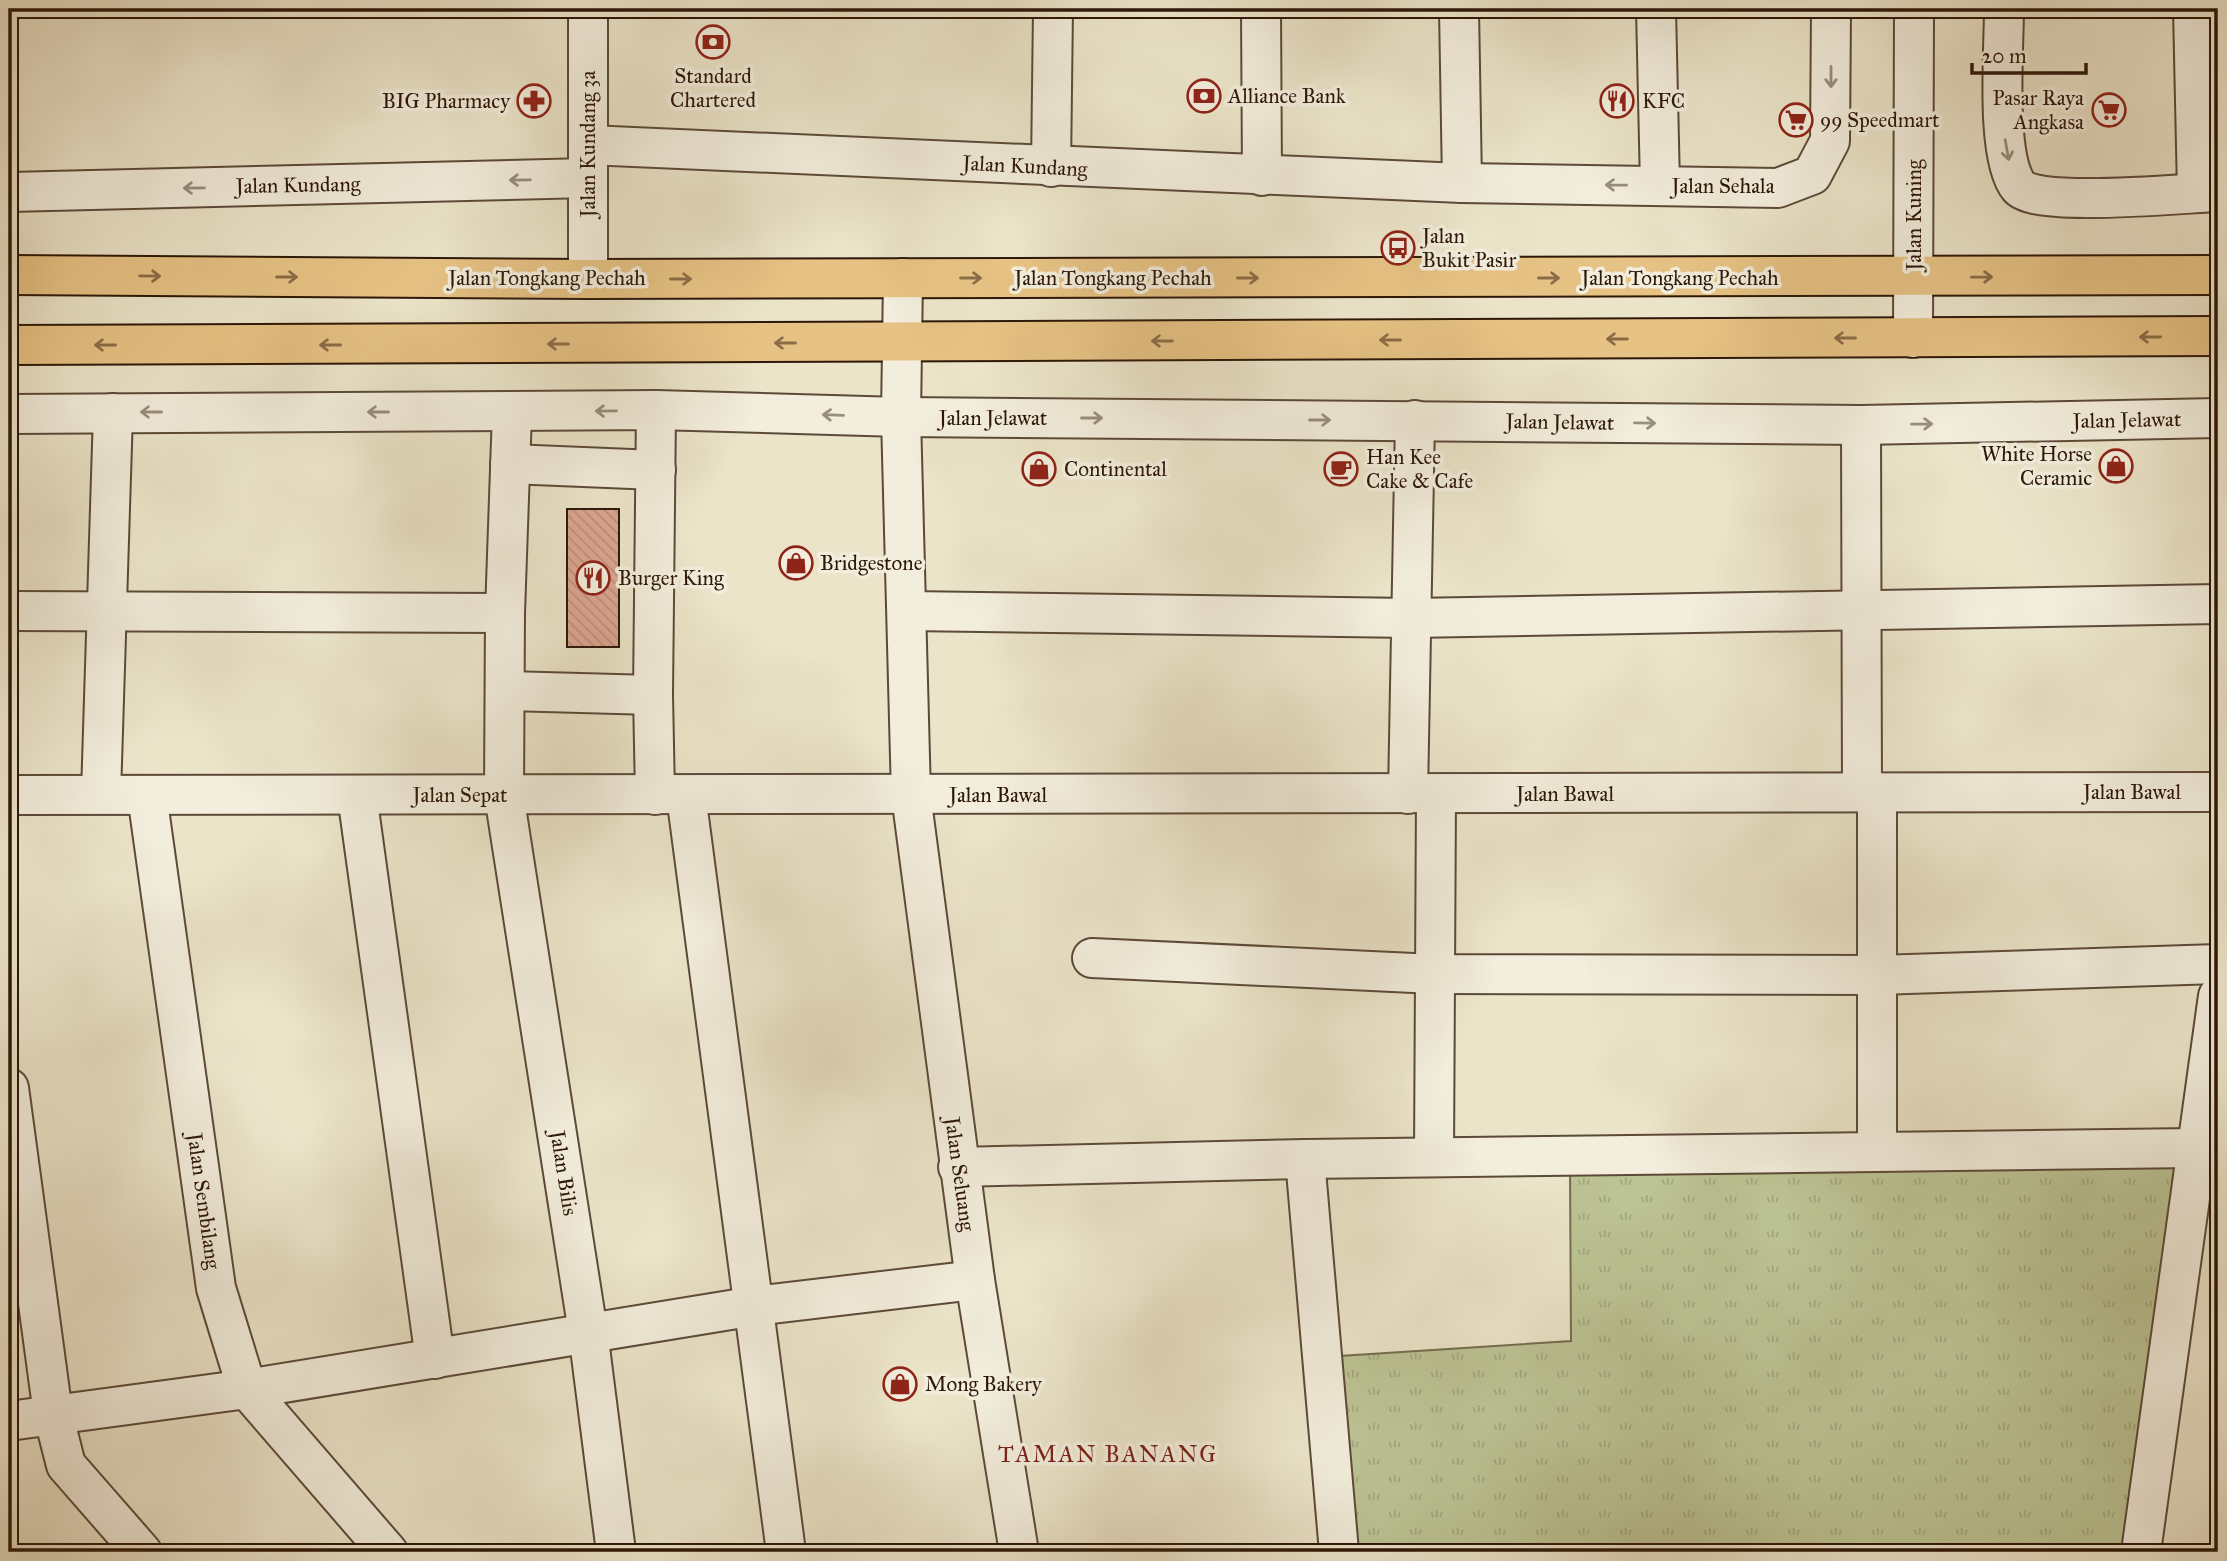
<svg xmlns="http://www.w3.org/2000/svg" width="2227" height="1561" viewBox="0 0 2227 1561" font-family="'IM FELL Great Primer',serif">
<defs>
<pattern id="grass-tufts" width="24" height="20" patternUnits="userSpaceOnUse" patternTransform="scale(1.75)"><rect width="24" height="20" fill="#bcc394"/><path d="M3 7l-1-3M5 7V3M7 7l1-3M15 17l-1-3M17 17v-4M19 17l1-3" fill="none" stroke="#a2a77e"/></pattern>
<pattern id="building-back-hatch" width="6" height="6" patternUnits="userSpaceOnUse" patternTransform="scale(1.75)"><rect width="6" height="6" fill="#dba590"/><path d="M-1 5l2 2M0 0l6 6M5-1l2 2" fill="none" stroke="#bc8d7b"/></pattern>
</defs>
<rect width="100%" height="100%" fill="#ebe4c9"/>
<filter id="stains"><feTurbulence type="fractalNoise" baseFrequency=".00286" numOctaves="4"/><feColorMatrix values="0 0 0 0 .2 0 0 0 0 .09 0 0 0 0 .02 0 0 0 .5 -.17"/></filter>
<radialGradient id="worn" r=".72"><stop offset=".6" stop-color="#630" stop-opacity="0"/><stop offset="1" stop-color="#630" stop-opacity=".3"/></radialGradient>
<!-- grass -->
<polygon fill="url(#grass-tufts)" stroke="#746d4e" stroke-width="2" points="2184,1166 2128,1552 1331,1552 1309,1358 1571,1341 1570,1170"/>
<!-- building -->
<rect fill="url(#building-back-hatch)" stroke="#2d1708" stroke-width="2" x="567" y="509" width="52" height="138"/>
<g fill="none" stroke-linecap="round" stroke-linejoin="round">
<defs>
<g id="minor">
<polyline points="588,9 588,279"/>
<polyline points="1261,9 1262,176"/>
<polyline points="1459,9 1462,183"/>
<polyline points="1656,9 1660,186"/>
<path d="M2004 9C2004 49 1995 158 2019 187 2036 208 2186 193 2218 192"/>
<polyline points="2193,9 2197,192"/>
<polyline points="588,145 1462,183 1778,188 1812,175 1830,141 1831,9"/>
<polyline points="1051,167 1053,9"/>
<polyline points="9,192 588,178"/>
<polyline points="903,278 901,417 911,795 975,1280 1019,1552"/>
<polyline points="1913,338 1914,9"/>
<polyline points="512,412 505,613 504,795 588,1332 616,1552"/>
<polyline points="9,414 656,410 901,417 1861,425 2218,418"/>
<polyline points="1861,425 1862,793"/>
<polyline points="510,464 656,470"/>
<polyline points="9,611 505,613"/>
<polyline points="907,611 1411,618 2218,604"/>
<polyline points="505,691 653,695"/>
<polyline points="101,794 113,413"/>
<polyline points="1408,794 1415,420"/>
<polyline points="9,795 2218,792"/>
<polyline points="147,795 216,1288 247,1389 388,1552"/>
<polyline points="357,795 435,1359"/>
<polyline points="655,795 653,695 656,410"/>
<polyline points="686,795 786,1552"/>
<polyline points="1092,958 1435,974 1877,975 2218,964"/>
<polyline points="9,1088 53,1414 66,1465 142,1552"/>
<polyline points="1877,1150 1877,792"/>
<polyline points="1434,1157 1436,795"/>
<polyline points="1305,1159 1339,1552"/>
<polyline points="958,1167 1305,1159 2195,1148"/>
<polyline points="9,1421 247,1389 755,1306 975,1280"/>
<polyline points="2141,1552 2218,996"/>
</g>
<g id="major">
<polyline points="9,275 588,279 2218,275"/>
<polyline points="9,345 2218,336"/>
</g>
</defs>
<!-- minor casing -->
<use href="#minor" stroke="#5c4a38" stroke-width="42"/>
<!-- major casing -->
<use href="#major" stroke="#2d1708" stroke-width="42"/>
<!-- minor -->
<use href="#minor" stroke="#f2eddc" stroke-width="38"/>
<!-- major -->
<use href="#major" stroke="#e6c284" stroke-width="38"/>
</g>
<!-- one-way arrows -->
<defs><path id="oneway-shaft" d="M-6 0H5M1.5-3L5.5 0L1.5 3" fill="none" stroke-width="1.6" stroke-linecap="round" stroke-linejoin="round" transform="scale(1.75)"/></defs>
<g stroke="#998d7d">
<use href="#oneway-shaft" transform="translate(1831 77) rotate(90)"/>
<use href="#oneway-shaft" transform="translate(2007 150) rotate(80)"/>
<use href="#oneway-shaft" transform="translate(520 180) rotate(179)"/>
<use href="#oneway-shaft" transform="translate(1616 185) rotate(-179)"/>
<use href="#oneway-shaft" transform="translate(194 188) rotate(179)"/>
<use href="#oneway-shaft" transform="translate(606 411) rotate(179)"/>
<use href="#oneway-shaft" transform="translate(151 412) rotate(180)"/>
<use href="#oneway-shaft" transform="translate(378 412) rotate(180)"/>
<use href="#oneway-shaft" transform="translate(833 415) rotate(-178)"/>
<use href="#oneway-shaft" transform="translate(1092 418)"/>
<use href="#oneway-shaft" transform="translate(1320 420)"/>
<use href="#oneway-shaft" transform="translate(1645 423) rotate(1)"/>
<use href="#oneway-shaft" transform="translate(1922 424) rotate(-1)"/>
</g>
<g stroke="#8a6c46">
<use href="#oneway-shaft" transform="translate(150 276) rotate(1)"/>
<use href="#oneway-shaft" transform="translate(287 277)"/>
<use href="#oneway-shaft" transform="translate(1982 277) rotate(-1)"/>
<use href="#oneway-shaft" transform="translate(971 278)"/>
<use href="#oneway-shaft" transform="translate(1248 278)"/>
<use href="#oneway-shaft" transform="translate(1549 278)"/>
<use href="#oneway-shaft" transform="translate(681 279)"/>
<use href="#oneway-shaft" transform="translate(2150 337) rotate(180)"/>
<use href="#oneway-shaft" transform="translate(1845 338) rotate(180)"/>
<use href="#oneway-shaft" transform="translate(1617 339) rotate(180)"/>
<use href="#oneway-shaft" transform="translate(1390 340) rotate(180)"/>
<use href="#oneway-shaft" transform="translate(1162 341) rotate(180)"/>
<use href="#oneway-shaft" transform="translate(785 343) rotate(180)"/>
<use href="#oneway-shaft" transform="translate(558 344) rotate(180)"/>
<use href="#oneway-shaft" transform="translate(105 345) rotate(-180)"/>
<use href="#oneway-shaft" transform="translate(330 345) rotate(180)"/>
</g>
<!-- icons -->
<defs>
<symbol id="bank-ring" viewBox="-11 -11 22 22"><circle r="9.5" fill="#f2eddc" stroke="#8f2418" stroke-width="1.5"/><path d="M-6-4H6V4H-6ZM0-2.3a2.3 2.3 0 1 0 0 4.6a2.3 2.3 0 1 0 0-4.6Z" fill="#8f2418"/></symbol>
<symbol id="pharmacy-ring" viewBox="-11 -11 22 22"><circle r="9.5" fill="#f2eddc" stroke="#8f2418" stroke-width="1.5"/><path d="M-2-6h4v4h4v4h-4v4h-4v-4h-4v-4h4Z" fill="#8f2418"/></symbol>
<symbol id="restaurant-ring" viewBox="-11 -11 22 22"><circle r="9.5" fill="#f2eddc" stroke="#8f2418" stroke-width="1.5"/><path d="M-5-6h1v4h1v-4h1v4h1v-4h1v5L-1.5 .5V6h-2V.5L-5-1ZM5-6V6H3V1.5H1.5Q1.5-4 5-6Z" fill="#8f2418"/></symbol>
<symbol id="supermarket-ring" viewBox="-11 -11 22 22"><circle r="9.5" fill="#f2eddc" stroke="#8f2418" stroke-width="1.5"/><path d="M-6-5.5h2.5l.6 2H6L4.5 2H-2.5L-4.4-4H-6ZM-1.5 3.2a1.3 1.3 0 1 0 .1 0ZM3 3.2a1.3 1.3 0 1 0 .1 0Z" fill="#8f2418"/></symbol>
<symbol id="bus-ring" viewBox="-11 -11 22 22"><circle r="9.5" fill="#f2eddc" stroke="#8f2418" stroke-width="1.5"/><path d="M-5-6H5V4H4V6H2V4H-2V6H-4V4H-5ZM-3.5-4V0h7V-4ZM-3.5 1.2v1.5H-2V1.2ZM2 1.2v1.5H3.5V1.2Z" fill="#8f2418"/></symbol>
<symbol id="shop-ring" viewBox="-11 -11 22 22"><circle r="9.5" fill="#f2eddc" stroke="#8f2418" stroke-width="1.5"/><path d="M-5-2.5h2.3a2.7 3.5 0 0 1 5.4 0H5L5.5 6h-11ZM-1.5-2.5h3a1.5 2.3 0 0 0-3 0Z" fill="#8f2418"/></symbol>
<symbol id="cafe-ring" viewBox="-11 -11 22 22"><circle r="9.5" fill="#f2eddc" stroke="#8f2418" stroke-width="1.5"/><path d="M-5.5-4.5H6V0H3Q3 3.5 0 3.5H-2.5Q-5.5 3.5-5.5 0ZM3-3.2v2h1.7v-2ZM-6 4.5H4V6H-6Z" fill="#8f2418"/></symbol>
</defs>
<g fill-rule="evenodd">
<use href="#bank-ring" x="694" y="23" width="38" height="38"/>
<use href="#bank-ring" x="1185" y="77" width="38" height="38"/>
<use href="#pharmacy-ring" x="515" y="82" width="38" height="38"/>
<use href="#restaurant-ring" x="1598" y="82" width="38" height="38"/>
<use href="#supermarket-ring" x="2090" y="91" width="38" height="38"/>
<use href="#supermarket-ring" x="1777" y="101" width="38" height="38"/>
<use href="#bus-ring" x="1379" y="229" width="38" height="38"/>
<use href="#shop-ring" x="2097" y="447" width="38" height="38"/>
<use href="#shop-ring" x="1020" y="450" width="38" height="38"/>
<use href="#cafe-ring" x="1322" y="450" width="38" height="38"/>
<use href="#shop-ring" x="777" y="544" width="38" height="38"/>
<use href="#restaurant-ring" x="574" y="559" width="38" height="38"/>
<use href="#shop-ring" x="881" y="1365" width="38" height="38"/>
</g>
<g text-anchor="middle" stroke-width="7" stroke-linejoin="round" paint-order="stroke">
<!-- poi labels -->
<g font-size="21" fill="#2d1708" stroke="#f2eddc" text-anchor="start">
<text x="713" y="83" text-anchor="middle">Standard<tspan x="713" dy="24">Chartered</tspan></text>
<text x="1228" y="103">Alliance Bank</text>
<text x="2084" y="105" text-anchor="end">Pasar Raya<tspan x="2084" dy="24">Angkasa</tspan></text>
<text x="510" y="108" text-anchor="end">BIG Pharmacy</text>
<text x="1642" y="108">KFC</text>
<text x="1820" y="127">99 Speedmart</text>
<text x="1422" y="243">Jalan<tspan x="1422" dy="24">Bukit Pasir</tspan></text>
<text x="2092" y="461" text-anchor="end">White Horse<tspan x="2092" dy="24">Ceramic</tspan></text>
<text x="1366" y="464">Han Kee<tspan x="1366" dy="24">Cake &amp; Cafe</tspan></text>
<text x="1064" y="476">Continental</text>
<text x="820" y="570">Bridgestone</text>
<text x="618" y="585">Burger King</text>
<text x="925" y="1391">Mong Bakery</text>
</g>
<!-- street labels -->
<g font-size="21" fill="#2d1708" stroke="#f2eddc">
<text transform="translate(588 144) rotate(-90)" y="7">Jalan Kundang 3a</text>
<text transform="translate(1025 166) rotate(3)" y="7">Jalan Kundang</text>
<text transform="translate(298 185) rotate(-1)" y="7">Jalan Kundang</text>
<text x="1723" y="193">Jalan Sehala</text>
<text transform="translate(1914 215) rotate(-90)" y="7">Jalan Kuning</text>
<text x="547" y="285">Jalan Tongkang Pechah</text>
<text x="1113" y="285">Jalan Tongkang Pechah</text>
<text x="1680" y="285">Jalan Tongkang Pechah</text>
<text x="993" y="425">Jalan Jelawat</text>
<text transform="translate(2127 420) rotate(-1)" y="7">Jalan Jelawat</text>
<text transform="translate(1560 422) rotate(1)" y="7">Jalan Jelawat</text>
<text x="2132" y="799">Jalan Bawal</text>
<text x="1565" y="801">Jalan Bawal</text>
<text x="460" y="802">Jalan Sepat</text>
<text x="998" y="802">Jalan Bawal</text>
<text transform="translate(564 1173) rotate(81)" y="7">Jalan Bilis</text>
<text transform="translate(960 1174) rotate(82)" y="7">Jalan Seluang</text>
<text transform="translate(204 1201) rotate(82)" y="7">Jalan Sembilang</text>
</g>
<!-- neighbourhood labels -->
<g font-size="23" letter-spacing="2" fill="#7a1f14" stroke="#f2eddc">
<text x="1108" y="1462">TAMAN BANANG</text>
</g>
</g>
<!-- margin -->
<rect width="2227" height="1561" fill="none" stroke="#ebe4c9" stroke-width="35"/>
<rect x="10" y="10" width="2206" height="1540" fill="none" stroke="#2d1708" stroke-width="3.5"/>
<rect x="18" y="18" width="2192" height="1526" fill="none" stroke="#2d1708" stroke-width="2"/>
<!-- scale -->
<path d="M1972 63v10h114v-10" fill="none" stroke="#2d1708" stroke-width="3.5"/>
<text x="1982" y="63" font-size="21" fill="#2d1708" stroke="#f2eddc" stroke-width="5" paint-order="stroke">20 m</text>
<rect width="100%" height="100%" filter="url(#stains)"/>
<rect width="100%" height="100%" fill="url(#worn)"/>
</svg>
